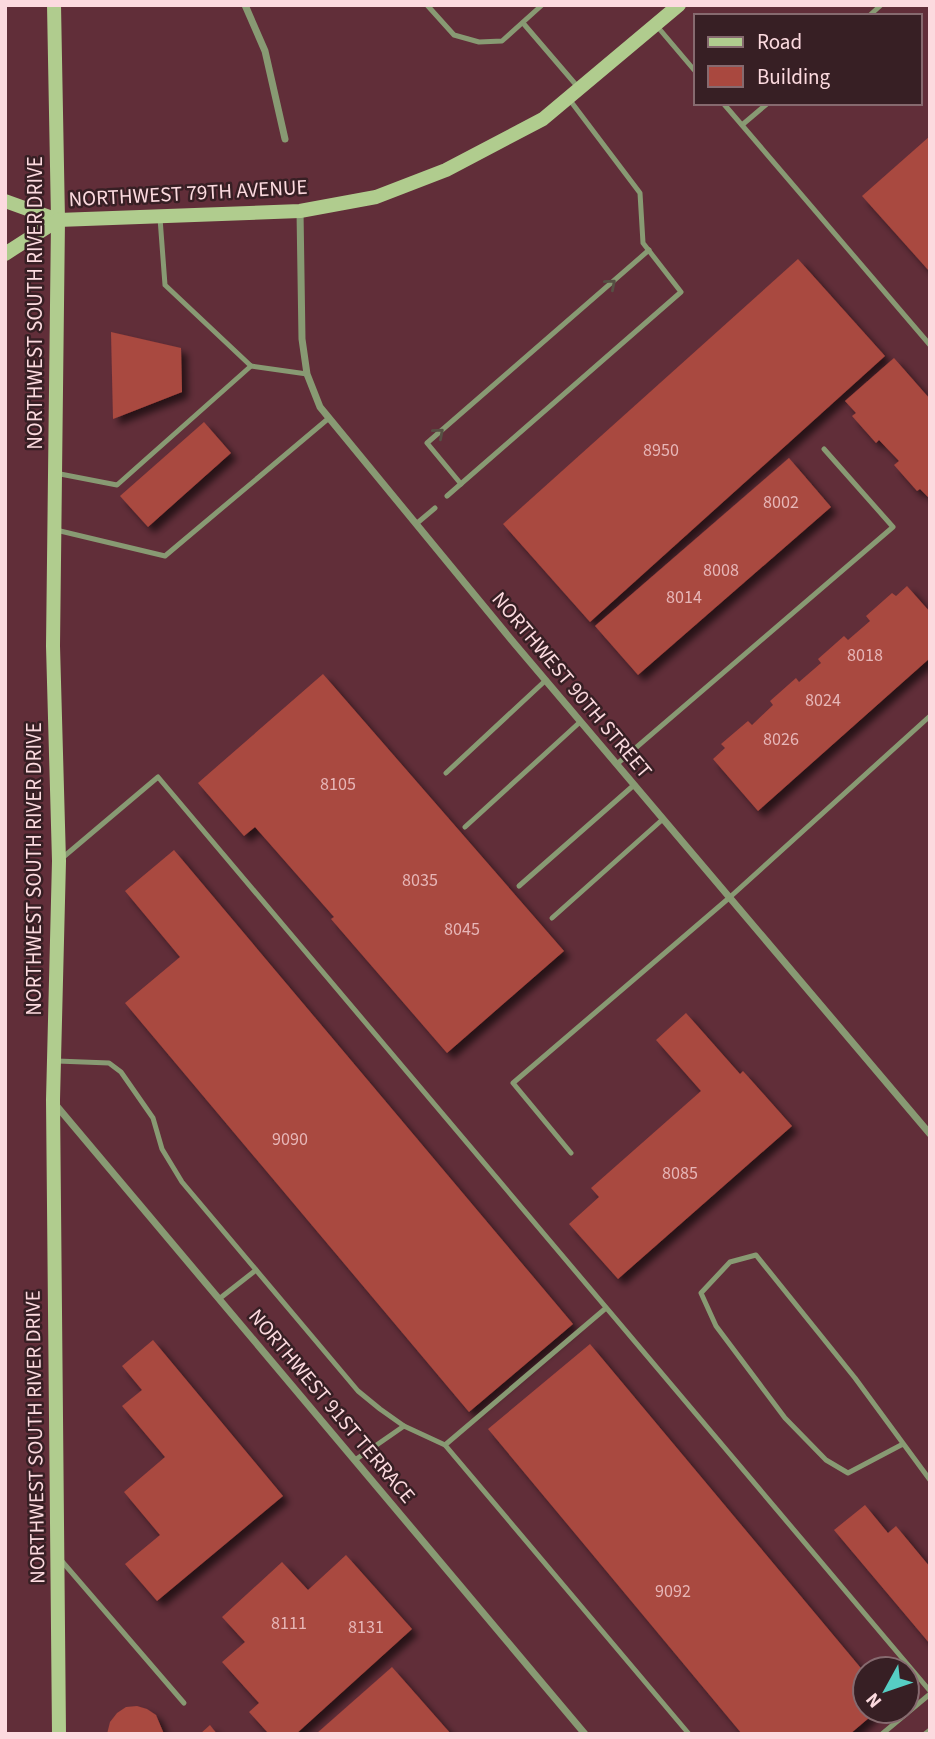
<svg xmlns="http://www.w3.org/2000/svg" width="935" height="1739" viewBox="0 0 935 1739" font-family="'Source Sans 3',sans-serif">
<defs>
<filter id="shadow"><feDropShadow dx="6" dy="6" stdDeviation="3.5" flood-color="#0009"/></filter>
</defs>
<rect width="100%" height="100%" fill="#612e39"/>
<!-- building -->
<g fill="#a9483f" filter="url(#shadow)">
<polygon points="930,136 930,272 862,196"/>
<polygon points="798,259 885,356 590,622 503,524"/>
<polygon points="111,332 181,348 182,392 113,419"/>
<polygon points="894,358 930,399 930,499 920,489 917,491 894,465 899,461 879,440 876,443 852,416 856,413 845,401"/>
<polygon points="204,422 231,453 148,527 120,496"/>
<polygon points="789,458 831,507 638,675 595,626"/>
<polygon points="907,586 930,612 930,658 758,811 713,759 725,748 721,744 748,721 752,725 773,705 770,701 796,678 799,682 821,663 818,659 844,636 848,640 870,621 866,616 892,593 896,596"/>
<polygon points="323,674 564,951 447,1053 331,919 334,917 255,827 244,836 198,783"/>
<polygon points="174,850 573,1324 469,1412 125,1003 180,957 125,891"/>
<polygon points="686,1013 740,1074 743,1071 792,1126 618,1279 569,1224 599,1197 591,1188 701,1091 656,1040"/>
<polygon points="153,1340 283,1496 157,1601 125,1564 160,1535 124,1492 165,1457 122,1406 142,1390 122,1366"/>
<polygon points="590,1344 865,1673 865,1711 877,1711 850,1734 742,1734 488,1429"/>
<polygon points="865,1505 888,1533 896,1526 930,1567 930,1644 834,1530"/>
<polygon points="346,1555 412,1629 296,1734 269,1734 249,1712 259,1703 222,1662 245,1642 222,1617 282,1562 308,1590"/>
<polygon points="392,1667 451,1734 316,1734"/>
<polygon points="137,1706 147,1709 156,1715 164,1734 107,1734 110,1722 117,1713 126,1707"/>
<polygon points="210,1725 217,1734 200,1734"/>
</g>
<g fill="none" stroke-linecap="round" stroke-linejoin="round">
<!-- lane -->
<g stroke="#889a73" stroke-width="5">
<polyline points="427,5 454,35 479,42 502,41 542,5"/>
<polyline points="869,16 881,5"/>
<polyline points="523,23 577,86"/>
<polyline points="656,25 695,71"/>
<polyline points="723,103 930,345"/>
<polyline points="742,125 768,103"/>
<polyline points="160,218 165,285 251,366 307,374"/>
<polyline points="55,473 117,485 251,366"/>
<polyline points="461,484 427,443 649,250"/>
<polyline points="447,496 681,292 643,243 640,193 569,99"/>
<polyline points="416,524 435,508"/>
<polyline points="56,530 165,556 329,418"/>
<polyline points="617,764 893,527 824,449"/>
<polyline points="446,773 546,680"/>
<polyline points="465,827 580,722"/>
<polyline points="61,859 158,777 930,1691"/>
<polyline points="519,886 634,785"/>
<polyline points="552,918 663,819"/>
<polyline points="57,1061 109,1063 121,1072 153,1118 162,1149 182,1182 358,1391 380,1409 404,1426"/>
<polyline points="571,1153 513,1083 729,898 930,716"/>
<polyline points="219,1299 256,1270"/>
<polyline points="606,1308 445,1445 689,1734"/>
<polyline points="903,1444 848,1473 826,1460 785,1418 716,1326 701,1293 730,1262 756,1255 855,1378 930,1480"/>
<polyline points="355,1460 404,1426 445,1445"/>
<polyline points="60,1559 184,1703"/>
<polyline points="882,1734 930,1694"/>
<polyline points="925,1734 930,1730"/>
</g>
<!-- street -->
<g stroke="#889a73" stroke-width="7">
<polyline points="245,5 265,51 285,139"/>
<polyline points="300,211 302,339 307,374 320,407 514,643 930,1134"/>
<polyline points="55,1104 585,1734"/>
</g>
<!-- secondary -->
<g stroke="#b0cc8e" stroke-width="14">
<polyline points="54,5 58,220 53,646 59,861 53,1100 59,1734"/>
<polyline points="5,201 58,220 300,211 376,197 446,170 543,119 679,5"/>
<polyline points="5,254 58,220"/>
</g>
</g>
<!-- one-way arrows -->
<defs><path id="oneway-chevron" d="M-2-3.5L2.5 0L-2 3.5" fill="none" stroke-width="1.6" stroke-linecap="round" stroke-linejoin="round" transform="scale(1.75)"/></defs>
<g stroke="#575044">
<use href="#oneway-chevron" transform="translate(611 284) rotate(-41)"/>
<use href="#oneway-chevron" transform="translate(439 433) rotate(-41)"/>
</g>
<g text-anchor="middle" stroke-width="5" stroke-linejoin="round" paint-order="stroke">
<!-- number labels -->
<g font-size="18" fill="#e7b6b7">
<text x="661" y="456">8950</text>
<text x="781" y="508">8002</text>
<text x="721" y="576">8008</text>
<text x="684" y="603">8014</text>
<text x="865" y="661">8018</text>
<text x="823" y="706">8024</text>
<text x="781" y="745">8026</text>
<text x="338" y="790">8105</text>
<text x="420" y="886">8035</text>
<text x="462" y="935">8045</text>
<text x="290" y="1145">9090</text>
<text x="680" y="1179">8085</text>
<text x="673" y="1597">9092</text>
<text x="289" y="1629">8111</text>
<text x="366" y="1633">8131</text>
</g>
<!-- street labels -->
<g font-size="21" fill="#fcdadf" stroke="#371f24">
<text transform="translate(188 193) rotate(-3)" y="7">NORTHWEST 79TH AVENUE</text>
<text transform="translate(35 303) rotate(-90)" y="7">NORTHWEST SOUTH RIVER DRIVE</text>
<text transform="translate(572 685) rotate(50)" y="7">NORTHWEST 90TH STREET</text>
<text transform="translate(34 869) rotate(-90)" y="7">NORTHWEST SOUTH RIVER DRIVE</text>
<text transform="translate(332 1406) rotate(50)" y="7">NORTHWEST 91ST TERRACE</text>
<text transform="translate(35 1437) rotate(-91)" y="7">NORTHWEST SOUTH RIVER DRIVE</text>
</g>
</g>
<!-- border -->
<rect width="935" height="1739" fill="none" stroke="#fcdadf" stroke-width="14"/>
<!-- legend -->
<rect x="694" y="14" width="228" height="91" fill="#371f24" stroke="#866a6f" stroke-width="2"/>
<rect x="708" y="37" width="35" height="10" fill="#b0cc8e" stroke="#866a6f" stroke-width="2"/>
<text x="757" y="49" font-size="21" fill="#fcdadf">Road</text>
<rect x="708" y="66" width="35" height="21" fill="#a9483f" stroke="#866a6f" stroke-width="2"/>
<text x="757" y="84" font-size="21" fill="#fcdadf">Building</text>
<!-- north arrow -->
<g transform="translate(886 1690) rotate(230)"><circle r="33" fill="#371f24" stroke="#866a6f" stroke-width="2"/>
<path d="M0-5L12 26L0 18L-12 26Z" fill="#56cec4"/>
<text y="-10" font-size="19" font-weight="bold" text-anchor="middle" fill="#fcdadf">N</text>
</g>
</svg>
